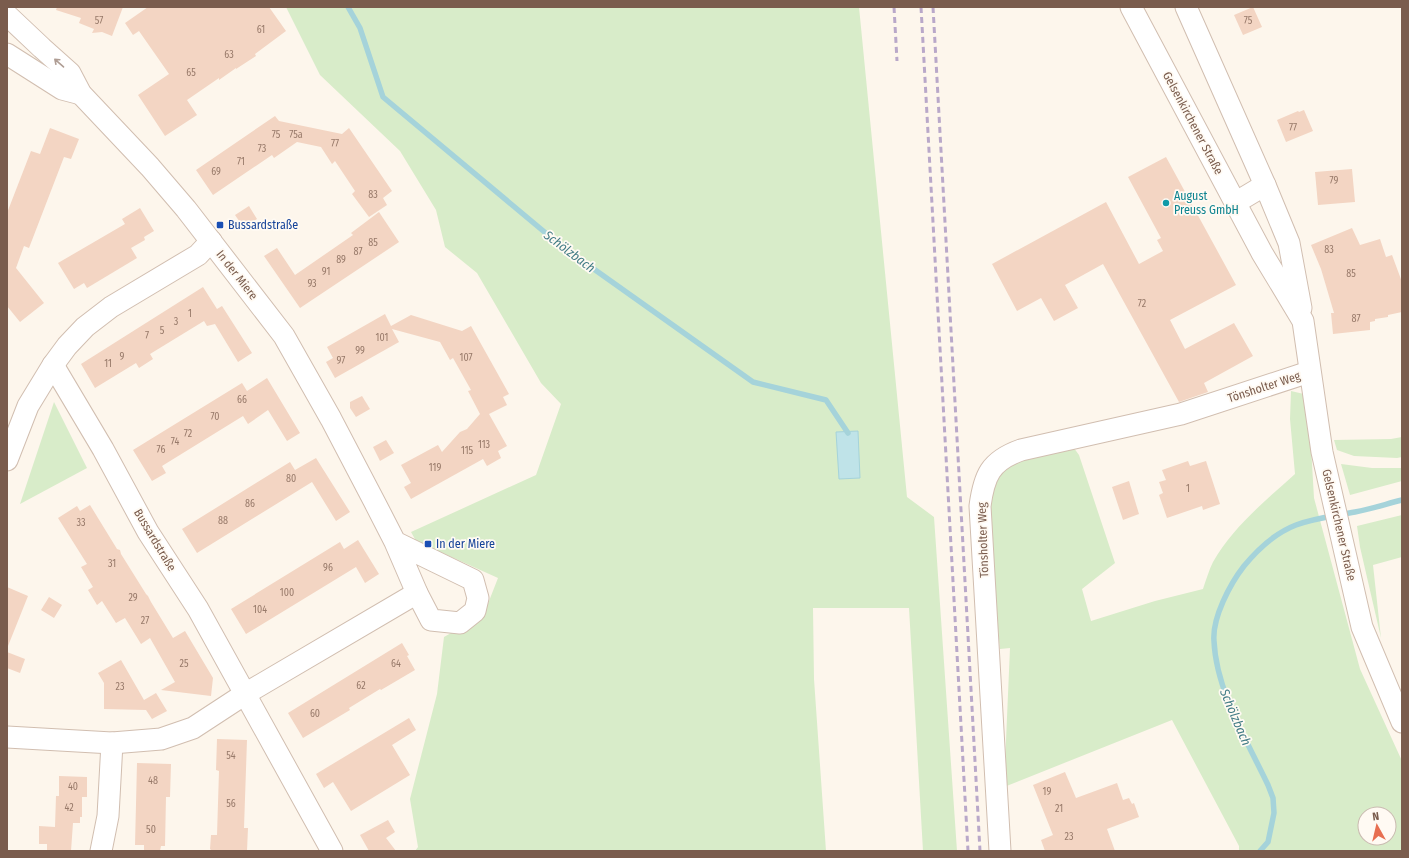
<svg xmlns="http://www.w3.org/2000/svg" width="1409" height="858" viewBox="0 0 1409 858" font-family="'Fira Sans Condensed',sans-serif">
<rect width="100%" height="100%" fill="#fdf6ec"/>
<!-- green -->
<g fill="#d8ecc9" fill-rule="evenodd">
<polygon points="286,7 859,7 907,497 934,517 957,851 923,851 909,608 813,608 814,679 826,851 415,851 418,847 410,799 437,694 444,637 451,633 482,619 498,578 416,541 411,532 536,475 561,404 541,383 477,273 445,247 436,210 400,151 320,75"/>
<path d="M1291 391 1308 395 1314 498 1360 669 1402 761V851H1239V846L1172 720 1004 787 1010 648 1000 649 986 505 1002 466 1071 444 1079 455 1115 563 1082 589 1091 621 1155 601 1203 589C1206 580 1209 570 1213 562 1233 527 1265 501 1295 474L1290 419ZM1365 814H1389V838H1365Z"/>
<polygon points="54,402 87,468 20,504"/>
<polygon points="1402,437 1402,457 1397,458 1354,456 1337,450 1334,440 1391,439"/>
<polygon points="1341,464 1372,468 1402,468 1402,481 1350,495"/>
<polygon points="1402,515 1402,557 1373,565 1381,638 1360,547 1357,526"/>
</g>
<!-- water -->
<polygon fill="#bfe3e8" stroke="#a5d3da" points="858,431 860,478 839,479 836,432"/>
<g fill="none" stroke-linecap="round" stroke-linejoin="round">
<!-- stream -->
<g stroke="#a5d3da" stroke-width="5.5">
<polyline points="348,7 360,28 383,97 560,245 753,382 826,400 848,433"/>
<path d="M1260 851 1268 842 1274 813 1273 798 1268 785C1247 741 1216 690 1214 641 1212 618 1230 584 1244 566 1258 549 1275 533 1296 525 1315 518 1335 516 1355 512 1371 509 1386 504 1402 500"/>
</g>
</g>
<!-- building -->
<g fill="#f3d5c3">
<polygon points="57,7 123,7 112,36 102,32 92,33 94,29 79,23 81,18 56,10"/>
<polygon points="148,7 269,7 286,31 255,54 256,56 236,69 236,68 219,80 219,78 187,100 197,115 165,136 138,95 169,74 139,31 133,35 125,23"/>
<polygon points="1253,7 1262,27 1243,35 1234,15"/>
<polygon points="1304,110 1313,131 1286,142 1277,120 1298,111 1299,112"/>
<polygon points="275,116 279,121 342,134 349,128 392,191 383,198 387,205 369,217 352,194 355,191 335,161 332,164 321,147 297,142 274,158 272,155 213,195 196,170"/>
<polygon points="50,128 79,139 71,159 64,157 29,248 24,246 16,268 44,303 20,322 7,306 7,213 31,151 40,154"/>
<polygon points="1166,157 1236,285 1170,320 1185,349 1234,323 1253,356 1204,383 1208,392 1179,402 1103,264 1065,285 1078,308 1054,321 1041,298 1017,311 992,264 1106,202 1139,264 1163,251 1157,240 1161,238 1128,177"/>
<polygon points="1352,169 1355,202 1318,205 1315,172"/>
<polygon points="249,206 257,219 244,228 235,215"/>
<polygon points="140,208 154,231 144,237 145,240 131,248 137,258 87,288 84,283 74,289 58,263 125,224 122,219"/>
<polygon points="379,212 399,242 300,308 264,256 277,248 295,275 353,235 351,233"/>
<polygon points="1352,228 1360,245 1380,239 1386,257 1392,255 1402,282 1402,312 1388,315 1388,317 1375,319 1375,321 1370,322 1370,330 1333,334 1331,313 1334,313 1321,269 1311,245"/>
<polygon points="203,287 217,309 222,306 252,353 238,362 215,324 207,326 204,321 150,354 153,359 139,368 136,363 95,388 81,364"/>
<polygon points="385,314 391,326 411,315 462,331 471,326 509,394 503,397 507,405 489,414 507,446 498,451 501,458 487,466 483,459 411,499 404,487 411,483 401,465 438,445 442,452 460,432 467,429 480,414 468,391 471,390 453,358 450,360 440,342 392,329 399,342 335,378 326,362 333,358 327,347"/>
<polygon points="267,378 300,433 287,441 268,410 248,424 243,416 162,466 166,473 152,481 133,450 242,383 247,391"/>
<polygon points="362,396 370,409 356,417 350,408 350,402"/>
<polygon points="386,440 394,453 380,461 373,447"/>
<polygon points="316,458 350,512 336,521 312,482 197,553 182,529 290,462 295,470"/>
<polygon points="1188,461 1190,466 1206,461 1220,504 1203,510 1202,506 1167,518 1159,495 1163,493 1159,482 1166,480 1162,470"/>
<polygon points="1129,481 1139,514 1123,520 1112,487"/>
<polygon points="90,505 117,549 120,550 121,554 146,594 148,596 151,602 173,638 185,631 213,678 211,696 161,690 175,682 150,638 141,644 125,618 116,623 102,601 97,605 88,590 93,587 81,567 87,564 58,518 77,506 80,511"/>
<polygon points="358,540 379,574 365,583 356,567 246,634 231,609 340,542 344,549"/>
<polygon points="7,587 28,596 8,646 7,646"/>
<polygon points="49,597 62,605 54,618 41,610"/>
<polygon points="402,643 409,655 407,656 415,670 381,690 380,689 349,708 350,710 303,738 288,713"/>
<polygon points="7,652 25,659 20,673 7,668"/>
<polygon points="121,660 144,700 156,693 167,711 152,719 146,710 104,709 104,683 98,673"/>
<polygon points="409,718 416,730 392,745 410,775 351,811 333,782 324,788 316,774"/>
<polygon points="217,739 247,740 244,828 248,828 247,851 212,851 210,849 211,835 217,835 219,771 216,770"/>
<polygon points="137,763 171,764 170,797 166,797 165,846 161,846 160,851 144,851 144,845 135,845"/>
<polygon points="1065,772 1076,798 1117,783 1123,800 1129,798 1132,804 1134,803 1139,817 1107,829 1115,851 1045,851 1041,840 1053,835 1033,785"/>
<polygon points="59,776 87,777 87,797 82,797 82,817 80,817 80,823 73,823 71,851 47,851 47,844 39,844 39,826 55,827 56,796 59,796"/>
<polygon points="388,820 395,832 386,838 396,851 369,851 360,835"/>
</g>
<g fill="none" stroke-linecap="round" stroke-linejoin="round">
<defs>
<g id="minor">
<polyline points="1131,7 1262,253 1303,321 1322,452 1362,627 1402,722"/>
<polyline points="1186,7 1265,185 1289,243 1301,308"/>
<polyline points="7,15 42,48 70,73 81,94 150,167 186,209 284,336 331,419 375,503 395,542 417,593 431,620 460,623 475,611 478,598 473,580 395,542"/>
<polyline points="7,54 62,89 81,94"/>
<polyline points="1235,203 1265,185"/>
<polyline points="53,365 103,449 148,532 198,609 332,851"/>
<polyline points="7,460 28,406 53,365 67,346 85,327 111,307 198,255 211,241"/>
<polyline points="7,737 112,743 161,739 193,728 245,694 417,593"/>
<polyline points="101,851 108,816 112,743"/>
<path d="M1000 851 980 506C984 476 990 461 1021 450L1181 414 1309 372"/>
</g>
</defs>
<!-- minor casing -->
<use href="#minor" stroke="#d1beb0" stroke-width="23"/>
<!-- minor -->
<use href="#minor" stroke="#fff" stroke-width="21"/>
<!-- rail -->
<g stroke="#b9a8c9" stroke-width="3" stroke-dasharray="6 4" stroke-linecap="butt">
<polyline points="894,7 897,61"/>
<polyline points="921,7 968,851"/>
<polyline points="933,7 980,851"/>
</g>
</g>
<!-- one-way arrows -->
<defs><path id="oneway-shaft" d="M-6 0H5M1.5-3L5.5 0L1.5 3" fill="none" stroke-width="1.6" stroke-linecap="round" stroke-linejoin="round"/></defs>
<use stroke="#af9d94" href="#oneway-shaft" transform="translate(59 63) rotate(-139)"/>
<!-- markers -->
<circle fill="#0f9aa8" stroke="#fffaf3" stroke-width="1.5" cx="1166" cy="203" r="4"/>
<g fill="#1a4fb4" stroke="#fffaf3" stroke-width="1.5">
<rect x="216" y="221" width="8" height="8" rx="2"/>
<rect x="424" y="540" width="8" height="8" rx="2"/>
</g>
<g text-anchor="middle" stroke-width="3.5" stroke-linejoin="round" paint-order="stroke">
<!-- number labels -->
<g font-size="10" fill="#987a6a">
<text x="99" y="24">57</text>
<text x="1248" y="24">75</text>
<text x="261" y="33">61</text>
<text x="229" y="58">63</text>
<text x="191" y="76">65</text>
<text x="1293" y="131">77</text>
<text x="276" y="138">75</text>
<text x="296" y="138">75a</text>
<text x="335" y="147">77</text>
<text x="262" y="152">73</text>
<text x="241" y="165">71</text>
<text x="216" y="175">69</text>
<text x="1334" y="184">79</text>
<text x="373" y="198">83</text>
<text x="373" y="246">85</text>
<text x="1329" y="253">83</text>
<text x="358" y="255">87</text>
<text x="341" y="263">89</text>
<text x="326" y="275">91</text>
<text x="1351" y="277">85</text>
<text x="312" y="287">93</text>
<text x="1142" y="307">72</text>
<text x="190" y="317">1</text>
<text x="1356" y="322">87</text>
<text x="176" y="325">3</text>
<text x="162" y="334">5</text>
<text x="147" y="339">7</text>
<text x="382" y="341">101</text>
<text x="360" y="354">99</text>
<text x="122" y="360">9</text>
<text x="466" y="361">107</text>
<text x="341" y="364">97</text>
<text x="108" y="367">11</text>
<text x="242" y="403">66</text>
<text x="215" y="420">70</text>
<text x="188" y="437">72</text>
<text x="175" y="445">74</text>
<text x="484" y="448">113</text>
<text x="161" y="453">76</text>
<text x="467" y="454">115</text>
<text x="435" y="471">119</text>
<text x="291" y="482">80</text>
<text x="1188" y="492">1</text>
<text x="250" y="507">86</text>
<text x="223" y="524">88</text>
<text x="81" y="526">33</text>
<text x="112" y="567">31</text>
<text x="328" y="571">96</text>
<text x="287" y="596">100</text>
<text x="133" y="601">29</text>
<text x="260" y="613">104</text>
<text x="145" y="624">27</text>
<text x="184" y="667">25</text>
<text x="396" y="667">64</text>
<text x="361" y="689">62</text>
<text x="120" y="690">23</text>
<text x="315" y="717">60</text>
<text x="231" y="759">54</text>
<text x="153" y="784">48</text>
<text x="73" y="790">40</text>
<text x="1047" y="795">19</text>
<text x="231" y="807">56</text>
<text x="69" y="811">42</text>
<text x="1059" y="812">21</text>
<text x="151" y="833">50</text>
<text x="1069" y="840">23</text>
</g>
<!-- street labels -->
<g font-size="12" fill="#7a5c4d" stroke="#fffaf3">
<text transform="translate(1193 123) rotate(62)" y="4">Gelsenkirchener Straße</text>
<text transform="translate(237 275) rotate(52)" y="4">In der Miere</text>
<text transform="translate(1264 387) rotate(-18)" y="4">Tönsholter Weg</text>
<text transform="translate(1339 525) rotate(77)" y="4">Gelsenkirchener Straße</text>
<text transform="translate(155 540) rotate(59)" y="4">Bussardstraße</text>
<text transform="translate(983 540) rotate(-92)" y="4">Tönsholter Weg</text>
</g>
<!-- culture labels -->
<g font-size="12" fill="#0d838f" stroke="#fffaf3" text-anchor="start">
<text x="1174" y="200">August<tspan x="1174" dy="14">Preuss GmbH</tspan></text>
</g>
<!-- transit labels -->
<g font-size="12" fill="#164399" stroke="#fffaf3" text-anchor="start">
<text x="228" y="229">Bussardstraße</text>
<text x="436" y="548">In der Miere</text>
</g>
<!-- water labels -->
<g font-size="13" font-style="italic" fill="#437c86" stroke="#fffaf3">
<text transform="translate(570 251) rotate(37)" y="5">Schölzbach</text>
<text transform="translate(1236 717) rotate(67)" y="5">Schölzbach</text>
</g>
</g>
<!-- border -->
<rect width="1409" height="858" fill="none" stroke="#7a5c4d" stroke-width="16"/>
<!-- north arrow -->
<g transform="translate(1377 826) rotate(352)"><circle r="19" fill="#fffaf3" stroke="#cabbb1"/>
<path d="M0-3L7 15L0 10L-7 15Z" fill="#e76f51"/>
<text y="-6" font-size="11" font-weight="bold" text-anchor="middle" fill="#7a5c4d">N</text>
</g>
</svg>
